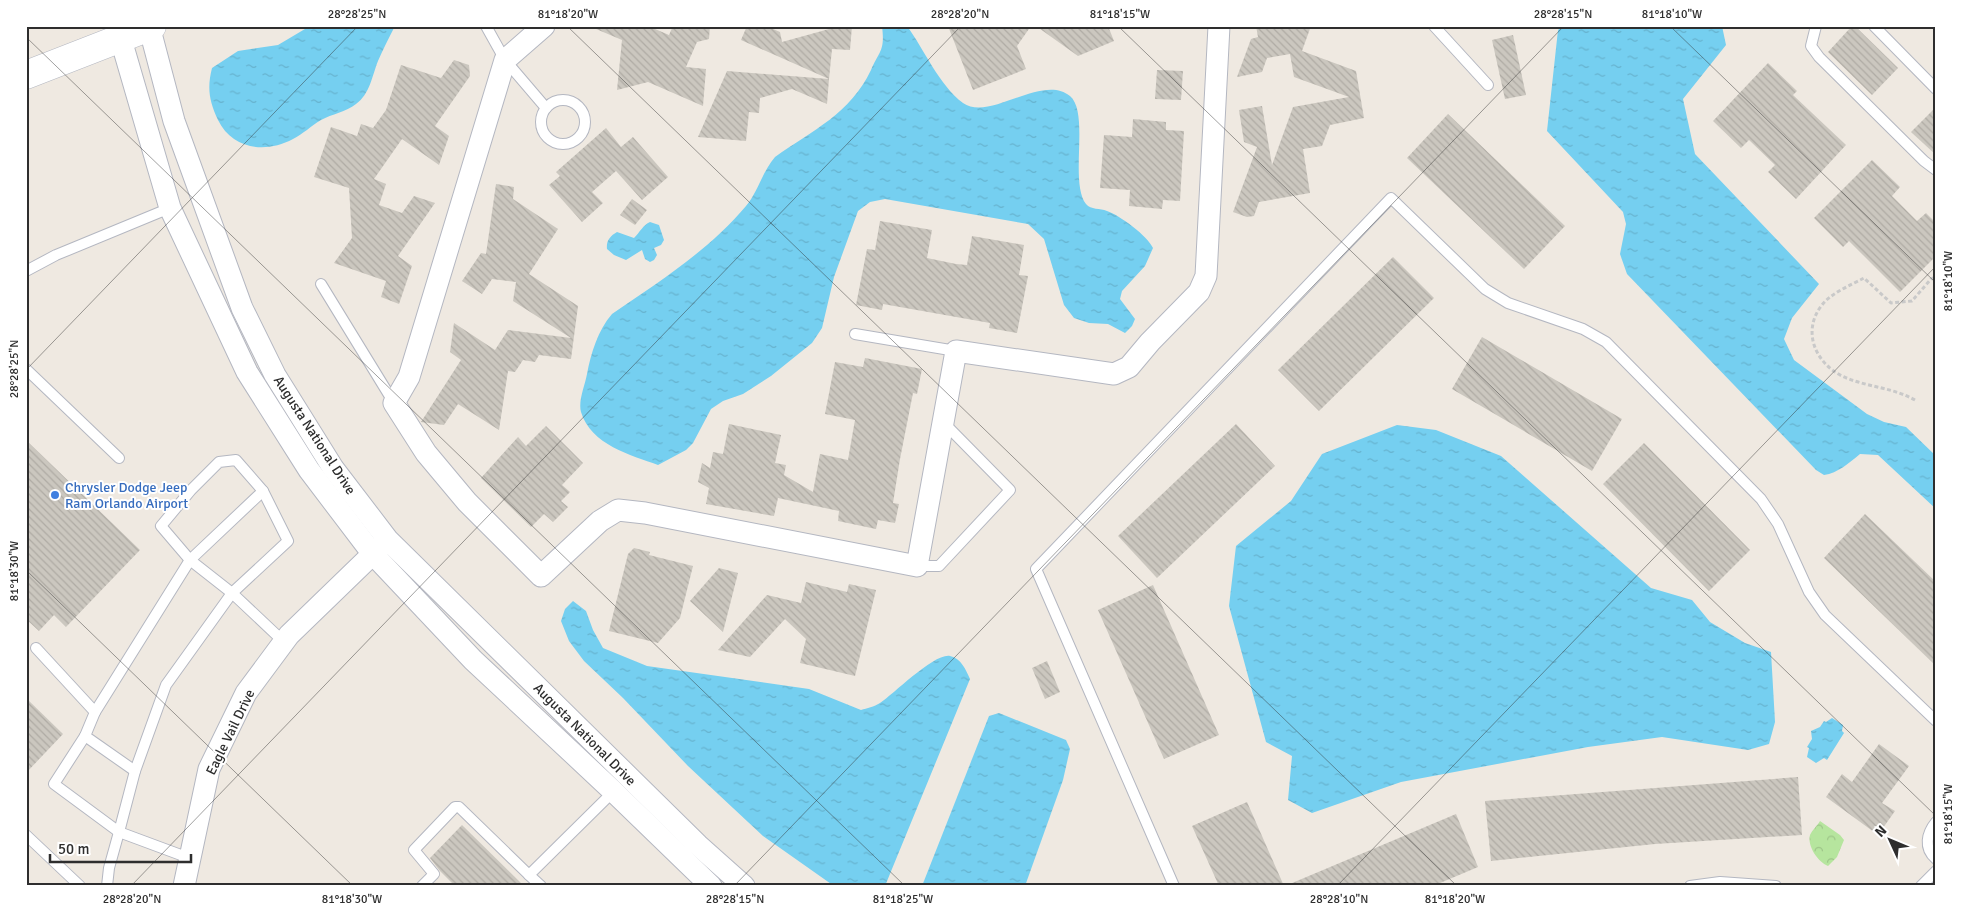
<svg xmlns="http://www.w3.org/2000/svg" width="1962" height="912" viewBox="0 0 1962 912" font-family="Signika,sans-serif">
<defs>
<pattern id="forest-crowns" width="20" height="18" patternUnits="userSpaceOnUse" patternTransform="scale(1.25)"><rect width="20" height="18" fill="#b6e59e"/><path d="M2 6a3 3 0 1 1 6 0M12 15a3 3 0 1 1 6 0" fill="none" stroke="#9dc588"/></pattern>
<pattern id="water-ripples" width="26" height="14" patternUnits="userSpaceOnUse" patternTransform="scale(1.25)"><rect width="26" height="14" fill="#75cff0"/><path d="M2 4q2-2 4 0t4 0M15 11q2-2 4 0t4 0" fill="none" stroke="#66b2ce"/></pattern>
<pattern id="building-back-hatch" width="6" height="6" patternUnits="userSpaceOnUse" patternTransform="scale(1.25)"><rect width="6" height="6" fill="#cbc7bf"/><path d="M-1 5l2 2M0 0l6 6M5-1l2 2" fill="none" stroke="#afaba4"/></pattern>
</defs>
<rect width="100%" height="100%" fill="#efe9e1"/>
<!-- forest -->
<path fill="url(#forest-crowns)" d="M1820 821 1840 835 1844 840 1837 857 1828 866C1818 862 1807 846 1810 835 1812 830 1818 825 1820 821Z"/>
<!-- water -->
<g fill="url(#water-ripples)">
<path d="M310 26H395C389 38 383 49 378 61 372 76 370 94 356 104 346 112 332 114 321 120 311 126 303 134 293 139 265 154 232 149 218 120 209 101 207 88 212 68L238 51 278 45Z"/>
<path d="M882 26H907C924 49 939 85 963 103 990 122 1042 73 1070 96 1090 113 1069 182 1086 204 1091 210 1100 208 1107 211 1119 215 1148 236 1153 248L1145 266 1122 291 1120 299 1135 319 1132 326 1125 333 1108 324 1089 323 1074 318 1064 305 1044 239 1028 224 885 199 870 202 858 211 834 277 822 328 812 343 771 376 743 394 723 401 711 409 693 443 686 450 658 465C631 455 591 445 581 412 578 401 585 385 587 374 591 353 598 330 612 314 659 282 709 250 746 206 758 192 762 172 775 157 813 130 850 114 871 70 880 50 885 51 882 26Z"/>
<path d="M1563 26H1722L1726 45 1683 99 1695 154 1819 284 1792 318 1784 339 1794 360 1867 414 1884 422 1906 427 1936 456V509L1878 455 1860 454C1849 463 1838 473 1824 475L1816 470 1627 274 1620 254 1626 224 1623 212 1547 131 1558 30Z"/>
<path d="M650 222 659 225 664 240 661 245 654 248 657 255 654 260 650 262 645 259 642 250 626 260 614 255 607 249C606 241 610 236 617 232L634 238C640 232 643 225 650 222Z"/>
<polygon points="1397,425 1436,430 1501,456 1651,588 1692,600 1710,622 1745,643 1771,652 1775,722 1769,744 1748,750 1662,737 1588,747 1401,782 1312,813 1288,800 1292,756 1266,742 1229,606 1236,546 1291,501 1322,454"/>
<path d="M573 601 586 611 593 630 603 648 647 666 809 689 861 710C867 708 874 707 880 703 894 694 934 653 950 656 961 658 966 670 970 679L885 886H834L763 836 688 766 623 698 584 661 569 641 561 621 565 609Z"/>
<polygon points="999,713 1066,740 1070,749 1063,780 1025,886 922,886 989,716"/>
<polygon points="1832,718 1843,725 1842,731 1844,733 1827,760 1824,758 1816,763 1807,757 1809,748 1807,747 1812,739 1811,731 1820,727 1824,721 1826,722"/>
</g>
<!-- building -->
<g fill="url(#building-back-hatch)">
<polygon points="589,26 648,26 669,35 673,26 710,26 709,39 697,42 686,67 706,69 703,106 648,82 617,90 622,40"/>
<polygon points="747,26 766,26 780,32 782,42 840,26 852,26 850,50 832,49 829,79 741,40"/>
<polygon points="948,26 1031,26 1017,46 1026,69 973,90"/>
<polygon points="1036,26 1108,26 1114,41 1078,56"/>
<polygon points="1256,26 1311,26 1302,51 1356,71 1364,118 1330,125 1322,146 1303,149 1310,193 1259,202 1254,216 1247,217 1233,212 1257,147 1244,142 1239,110 1262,106 1272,165 1293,107 1349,97 1294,77 1290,54 1267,58 1262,72 1237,77 1251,39 1258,37"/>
<polygon points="1852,26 1855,26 1898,68 1872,95 1828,52"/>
<polygon points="1513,35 1526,95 1505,99 1492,40"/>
<polygon points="454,60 469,65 470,76 435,126 449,136 439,165 402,139 374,179 386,184 379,205 402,213 414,196 435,203 398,256 412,266 399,304 381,297 386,281 334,263 352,238 349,188 314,177 331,127 357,136 361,124 373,128 386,110 401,65 441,78"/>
<polygon points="1768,63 1797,91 1793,95 1846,145 1796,199 1768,172 1775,165 1749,140 1741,148 1713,121"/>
<polygon points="1157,70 1183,71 1181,100 1155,99"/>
<polygon points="727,71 829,79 827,104 792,89 760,98 759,113 749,112 746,141 698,137"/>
<polygon points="1936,107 1936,155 1911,132"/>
<polygon points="1448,114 1565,226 1524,269 1407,158"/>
<polygon points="1133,119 1166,122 1166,130 1184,131 1180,201 1163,200 1162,209 1129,206 1130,190 1100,188 1104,135 1132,137"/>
<polygon points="606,128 621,147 633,137 668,177 642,200 616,171 592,192 603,203 582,222 549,185 560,176 556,172"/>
<polygon points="1872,160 1900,187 1892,196 1917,221 1926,213 1936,223 1936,256 1900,292 1849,241 1843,247 1814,218"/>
<polygon points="496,184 514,187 513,199 558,229 529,274 578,306 571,359 539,355 535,362 523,360 515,372 508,371 499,430 458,404 444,425 421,422 461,360 450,352 454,323 495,350 508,330 571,338 513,301 516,282 492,279 482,294 462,281 481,253 486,254"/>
<polygon points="632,199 647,210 635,225 620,215"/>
<polygon points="880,221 932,230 927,258 956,264 967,265 972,236 1024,245 1019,275 1028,276 1017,333 989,328 990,323 928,312 883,304 882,310 856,305 867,249 875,250"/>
<polygon points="1393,257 1434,298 1319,411 1278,370"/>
<polygon points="1482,337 1622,419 1592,471 1452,389"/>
<polygon points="865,358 922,369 917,394 913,393 900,459 893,503 899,504 895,523 878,520 876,529 838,521 839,511 778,498 774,516 706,504 709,488 698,482 702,463 710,468 713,452 723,454 729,424 781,435 775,463 786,465 784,475 813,492 820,454 848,460 853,431 855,420 825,414 835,362 863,367"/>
<polygon points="1236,424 1275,466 1157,578 1118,536"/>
<polygon points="546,426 583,463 562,485 570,492 561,501 568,507 553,522 544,514 531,527 481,478 518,437 526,446"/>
<polygon points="26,440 140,550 66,627 54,615 39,631 26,619"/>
<polygon points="1644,443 1750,550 1709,591 1603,484"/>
<polygon points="1865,514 1936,582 1936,666 1824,558"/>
<polygon points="634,548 650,552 649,555 693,566 680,618 658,643 609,631 628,554"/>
<polygon points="719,568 738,573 723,632 690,601"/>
<polygon points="806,582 847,592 849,584 876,590 855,676 800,663 806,639 785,619 750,657 718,650 767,595 801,603"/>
<polygon points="1153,585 1219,735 1164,759 1098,610"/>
<polygon points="1047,661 1060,692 1045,699 1032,668"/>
<polygon points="26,698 63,734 26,773"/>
<polygon points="1879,744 1909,766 1882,803 1895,811 1878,835 1826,797 1842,774 1852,782"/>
<polygon points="1798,777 1802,835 1655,844 1491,861 1485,801"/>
<polygon points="1247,802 1284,886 1219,886 1192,826"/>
<polygon points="1456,814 1478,867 1433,886 1285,886"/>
<polygon points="462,825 524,886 455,886 440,871 430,858"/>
</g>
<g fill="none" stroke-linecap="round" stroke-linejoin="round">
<defs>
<g id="lane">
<polyline points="486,26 505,60 546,108"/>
<polyline points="1434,26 1488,85"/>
<polyline points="1816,26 1811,46 1819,57 1924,161 1936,170"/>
<polyline points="1874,26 1936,89"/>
<circle cx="563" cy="122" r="22"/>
<polyline points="26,271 56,255 170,208"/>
<polyline points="321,284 394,403"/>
<polyline points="855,334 956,351"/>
<polyline points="26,369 119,458"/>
<polygon points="236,460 263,491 288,541 232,593 190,560 161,526 191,490 219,462"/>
<polyline points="917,566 939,566 1010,490 944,423"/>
<polyline points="36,648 95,712 85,736 135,771"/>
<polyline points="95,712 190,560 263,491"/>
<polyline points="85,736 54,784 119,832 109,868 107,886"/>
<path d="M1936 822C1927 833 1923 848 1936 859"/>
<polyline points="26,835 80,886"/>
<polyline points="189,858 119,832 135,771 166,685 232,593 284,642"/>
<polyline points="422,886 434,874 414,850 455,807 459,807 529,875"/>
<polyline points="541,886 529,875 615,790"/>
<polyline points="1174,886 1036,569 1391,198 1485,289 1508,303 1583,329 1606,342 1761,499 1778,524 1809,592 1825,615 1936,721"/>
<polyline points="1690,886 1720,882 1776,886"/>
<polyline points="1921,886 1936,871"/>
</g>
<g id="street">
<polyline points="117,26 170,208 247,372 309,470 372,553 473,660 613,791 711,886"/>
<polyline points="149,26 174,121 242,308 275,375 333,468 388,540 698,845 744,886"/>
<polyline points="544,26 505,60 409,377 394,403 426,453 467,502 541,576 600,521 618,510 645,513 917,566 956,351 1114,374 1129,367 1150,342 1199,292 1206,276 1219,26"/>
<polyline points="184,886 209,769 246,693 289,635 382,545"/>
</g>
<polyline id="secondary" points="26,75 152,26"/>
</defs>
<!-- lane casing -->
<use href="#lane" stroke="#b4b7c1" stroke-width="12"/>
<!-- street casing -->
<use href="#street" stroke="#b4b7c1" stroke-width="23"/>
<!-- secondary casing -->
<use href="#secondary" stroke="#b4b7c1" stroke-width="29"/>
<!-- path -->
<path stroke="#c9c9c9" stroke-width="3" stroke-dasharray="4 2.5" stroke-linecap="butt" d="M1915 400C1892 387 1865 387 1842 376 1814 362 1802 330 1822 305 1831 293 1851 285 1864 278L1891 303 1912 301 1931 279 1936 277"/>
<!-- lane -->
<use href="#lane" stroke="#fff" stroke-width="10"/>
<!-- street -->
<use href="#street" stroke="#fff" stroke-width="21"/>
<!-- secondary -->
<use href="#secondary" stroke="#fff" stroke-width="28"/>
</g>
<!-- ticks -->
<path fill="none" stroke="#2e2e2e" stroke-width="1" stroke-opacity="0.45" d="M567 26 1457 886M1118 26 1936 816M1670 26 1936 283M26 37 905 886M26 370 358 26M26 570 353 886M131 886 961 26M734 886 1564 26M1337 886 1936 266"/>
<!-- markers -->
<circle fill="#3f7fe0" stroke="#fff" stroke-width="2" cx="55" cy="495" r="5"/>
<g text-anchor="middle" stroke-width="4" stroke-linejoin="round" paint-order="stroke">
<!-- street labels -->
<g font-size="14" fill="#2e2e2e" stroke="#fff">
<text transform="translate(315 435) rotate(57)" y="5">Augusta National Drive</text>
<text transform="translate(230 732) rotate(-64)" y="5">Eagle Vail Drive</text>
<text transform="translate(585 734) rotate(45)" y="5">Augusta National Drive</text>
</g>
<!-- shop labels -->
<g font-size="14" fill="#366cbe" stroke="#fff" text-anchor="start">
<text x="65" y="492">Chrysler Dodge Jeep<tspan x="65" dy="16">Ram Orlando Airport</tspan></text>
</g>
</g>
<!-- border -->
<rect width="1962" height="912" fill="none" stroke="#ffffff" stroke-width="55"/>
<!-- north arrow -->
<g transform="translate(1890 840) rotate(314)" stroke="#ffffff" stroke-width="4" paint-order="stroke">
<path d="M0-4L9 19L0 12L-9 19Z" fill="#2e2e2e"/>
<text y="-8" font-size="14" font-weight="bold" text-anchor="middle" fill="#2e2e2e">N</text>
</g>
<!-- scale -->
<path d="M50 854v8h141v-8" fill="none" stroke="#2e2e2e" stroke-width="2.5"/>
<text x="58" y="854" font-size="15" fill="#2e2e2e" stroke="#ffffff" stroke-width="4" paint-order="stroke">50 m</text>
<rect x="28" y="28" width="1906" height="856" fill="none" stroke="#2e2e2e" stroke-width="2"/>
<g font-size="12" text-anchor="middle" fill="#2e2e2e">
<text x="357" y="18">28°28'25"N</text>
<text x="568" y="18">81°18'20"W</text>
<text x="960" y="18">28°28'20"N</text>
<text x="1120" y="18">81°18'15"W</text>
<text x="1563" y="18">28°28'15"N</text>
<text x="1672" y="18">81°18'10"W</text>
<text transform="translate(1948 281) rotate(-90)" y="4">81°18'10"W</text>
<text transform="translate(14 369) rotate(-90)" y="4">28°28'25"N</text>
<text transform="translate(14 571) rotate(-90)" y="4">81°18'30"W</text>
<text transform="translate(1948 814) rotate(-90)" y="4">81°18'15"W</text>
<text x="132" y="903">28°28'20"N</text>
<text x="352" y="903">81°18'30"W</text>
<text x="735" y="903">28°28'15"N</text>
<text x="903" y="903">81°18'25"W</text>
<text x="1339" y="903">28°28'10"N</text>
<text x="1455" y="903">81°18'20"W</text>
</g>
</svg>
